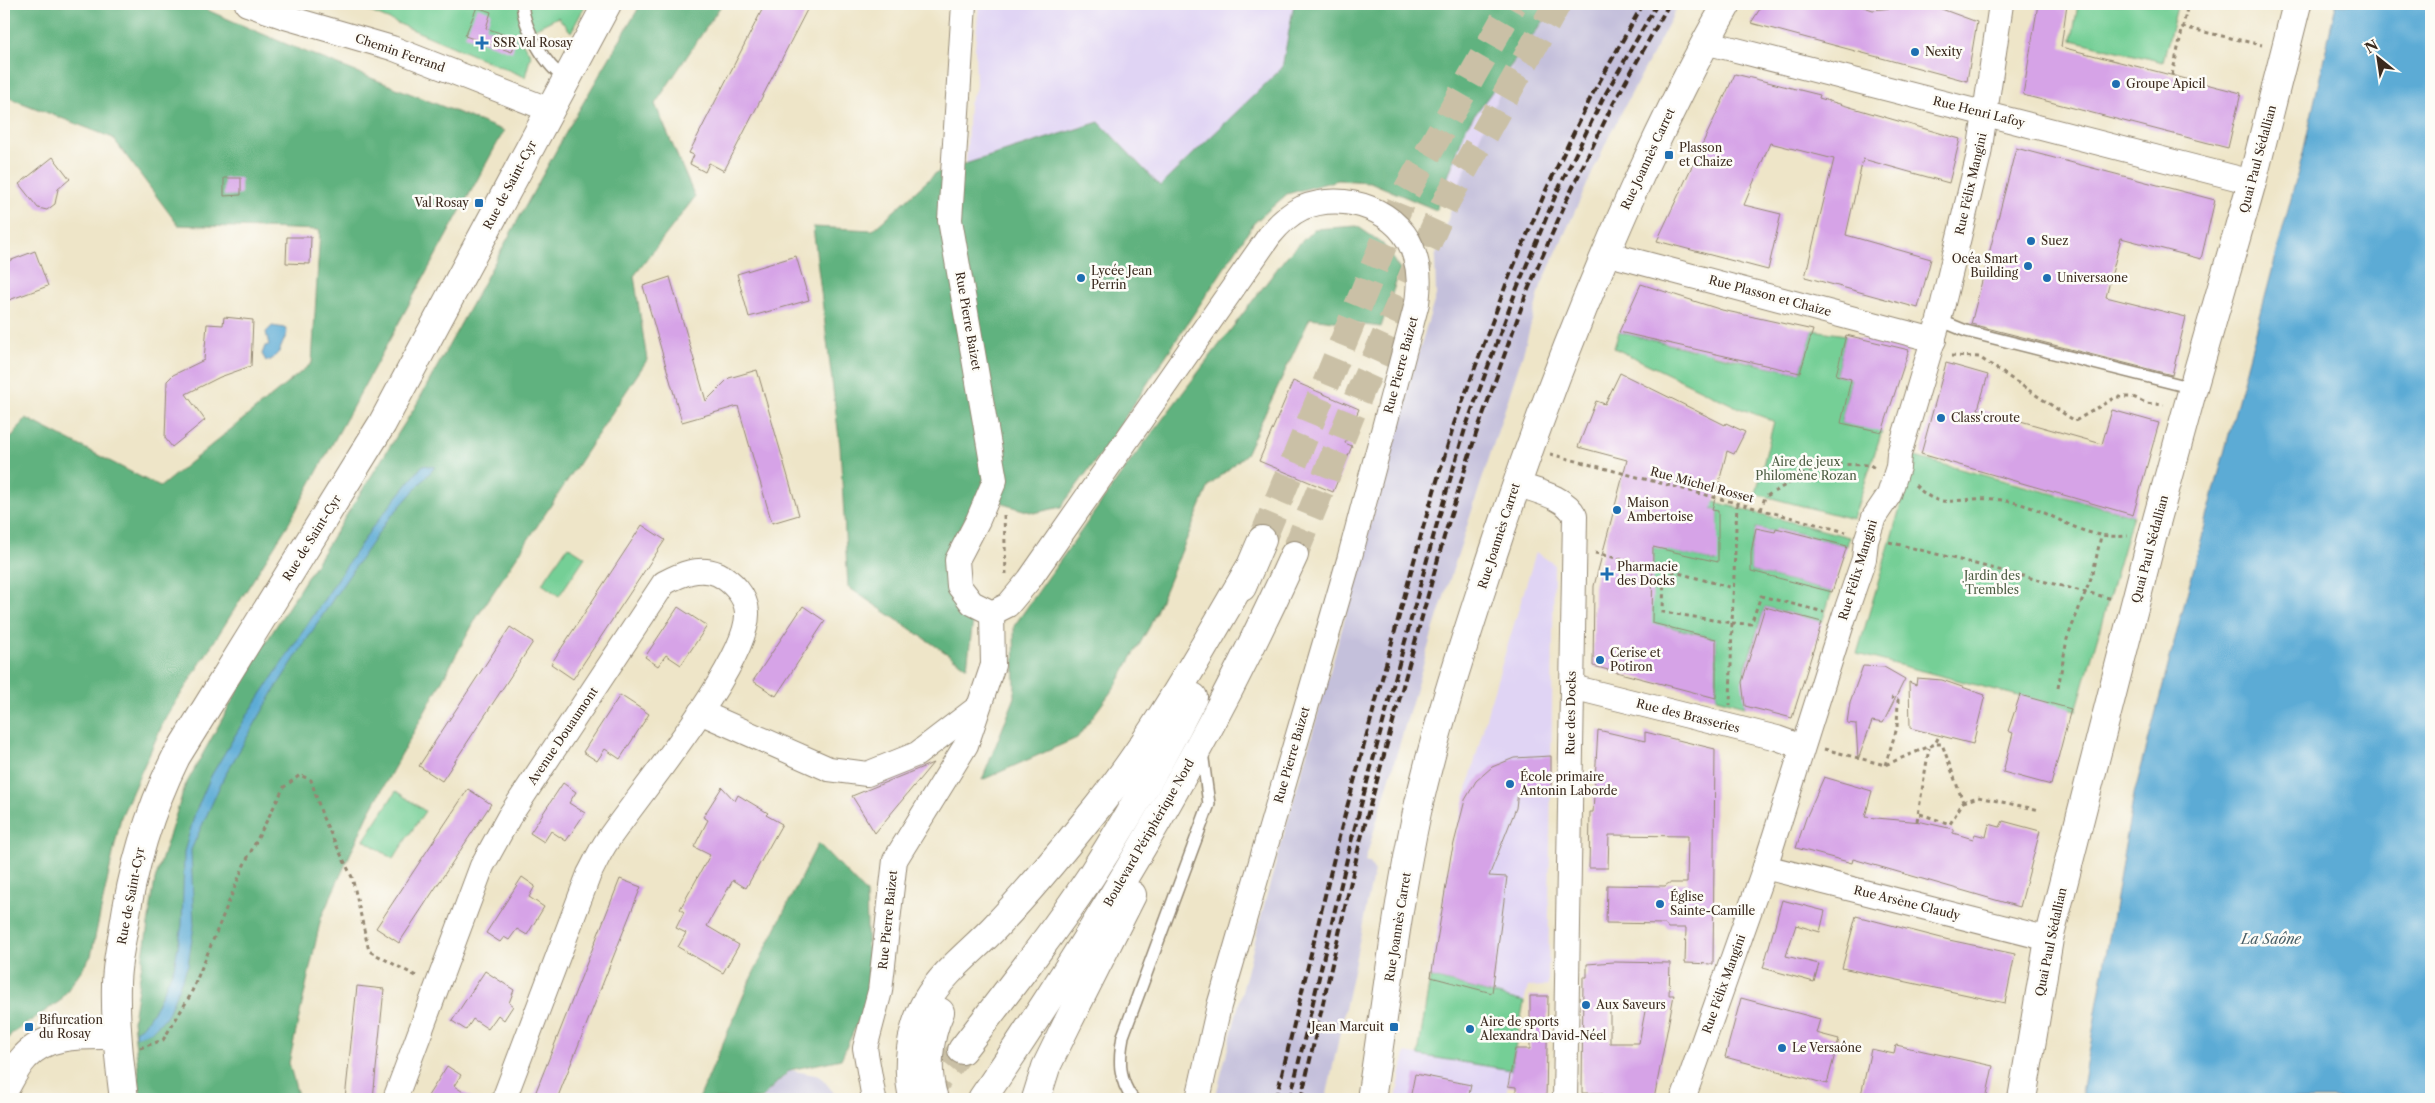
<svg xmlns="http://www.w3.org/2000/svg" width="2435" height="1103" viewBox="0 0 2435 1103" font-family="'Libre Caslon Text',serif">
<rect width="100%" height="100%" fill="#fdfcf7"/>
<filter id="ink" filterUnits="userSpaceOnUse"><feTurbulence type="fractalNoise" baseFrequency=".02" numOctaves="2"/><feDisplacementMap in="SourceGraphic" scale="10" xChannelSelector="R" yChannelSelector="G"/><feConvolveMatrix kernelMatrix="1 2 1 2 8 2 1 2 1" color-interpolation-filters="sRGB"/></filter>
<filter id="wash" filterUnits="userSpaceOnUse"><feTurbulence type="fractalNoise" baseFrequency=".0096" numOctaves="4" result="noise"/><feDisplacementMap in="SourceGraphic" scale="20" xChannelSelector="R" yChannelSelector="G"/><feGaussianBlur stdDeviation="1.12" result="paint"/><feColorMatrix in="noise" values="0 0 0 0 0 0 0 0 0 0 0 0 0 0 0 0 0 1.4 0 .05"/><feComposite in="paint" operator="in"/></filter>
<g filter="url(#wash)">
<rect width="100%" height="100%" fill="#eee5c8"/>
<!-- built -->
<g fill="#e0d4f4">
<polygon points="979,4 1556,4 1512,66 1452,208 1276,125 1061,507 1034,513 1006,505 1003,447 964,208 969,104 976,88 975,48"/>
<polygon points="1536,552 1554,564 1548,986 1528,987 1524,1002 1430,977 1452,847 1490,703"/>
<polygon points="1405,1053 1511,1070 1505,1099 1396,1099"/>
</g>
<!-- industrial -->
<g fill="#c4c0db">
<polygon points="1556,4 1679,4 1610,134 1541,286 1524,350 1433,631 1365,861 1370,863 1374,871 1326,1099 1215,1099 1264,905 1356,579 1388,454 1436,295 1435,258 1463,174 1512,66"/>
<polygon points="790,1070 820,1076 839,1099 760,1099"/>
</g>
<!-- green -->
<g fill="#75cf96" stroke="#587c5a">
<polygon points="352,4 586,4 571,32 558,17 518,37 531,55 525,77"/>
<polygon points="2078,4 2161,4 2177,7 2163,62 2072,40"/>
<polygon points="1813,330 1846,335 1836,375 1851,379 1841,423 1882,431 1853,519 1756,494 1774,421 1739,408 1614,348 1619,332 1694,350 1697,343 1712,347 1711,354 1800,373"/>
<polygon points="1915,457 2133,515 2076,711 1857,654"/>
<polygon points="1623,478 1849,537 1847,546 1777,528 1775,532 1756,528 1751,552 1751,571 1832,592 1822,622 1765,607 1745,670 1745,706 1716,698 1716,639 1666,626 1652,631 1608,535 1717,562 1718,511 1620,487"/>
<polygon points="568,546 585,557 559,596 542,584"/>
<polygon points="396,791 425,811 393,859 364,840"/>
<polygon points="1430,977 1524,1002 1511,1070 1418,1055"/>
</g>
<!-- forest -->
<g fill="#60b27f" stroke="#4e6e4e">
<polygon points="4,4 55,4 61,6 64,4 193,4 286,44 504,131 289,523 164,721 121,817 91,956 60,1001 11,1034 4,1045 4,447 26,418 160,487 312,363 320,230 178,225 113,138 4,96"/>
<polygon points="641,4 722,4 655,104 695,197 634,276 647,360 477,617 368,815 321,918 289,1063 299,1099 141,1099 133,1020 155,880 185,786 256,658 415,407 569,127"/>
<polygon points="1294,4 1556,4 1466,127 1436,210 1370,182 1338,180 1287,194 1254,223 1102,452 1061,507 1034,513 1006,505 982,488 946,555 949,588 973,621 967,667 848,587 840,446 813,227 873,230 936,173 1099,122 1160,186 1282,68"/>
<polygon points="1357,226 1382,243 1400,270 1381,327 1310,318 1246,454 1209,486 1150,626 1116,685 1077,738 982,780 1015,697 1014,626 1127,466 1286,257 1314,229"/>
<polygon points="818,843 866,893 869,997 841,1059 790,1070 760,1099 699,1099 751,978"/>
</g>
<!-- water -->
<g fill="#5babd5" stroke="#4b6a7a">
<polygon points="2336,4 2431,4 2431,1099 2081,1099 2133,799 2303,153"/>
<polygon points="272,326 285,328 287,333 279,352 271,360 266,361 262,354 265,346 269,345 266,332"/>
<polygon points="423,465 435,467 386,522 335,596 277,686 224,777 191,850 194,926 188,965 167,1016 152,1031 136,1037 135,1031 144,1025 157,1005 174,967 182,925 184,852 195,813 211,776 246,717 371,529"/>
</g>
<g id="blocks">
<!-- building -->
<g fill="#d6a3e7" fill-rule="evenodd">
<polygon points="765,4 810,4 724,171 709,163 705,172 690,164 694,155 689,153"/>
<polygon points="1763,4 1855,4 1873,10 1928,4 1977,22 1967,81 1751,23"/>
<polygon points="2038,4 2067,4 2061,47 2241,93 2228,148 2023,95"/>
<polygon points="477,7 491,12 486,28 516,39 512,52 465,36"/>
<polygon points="1735,74 1820,95 1819,98 1960,139 1949,183 1863,159 1846,235 1931,259 1918,308 1805,277 1834,159 1770,143 1744,205 1781,214 1768,270 1657,241"/>
<polygon points="2016,148 2215,200 2201,259 2121,238 2106,297 2186,317 2172,375 1971,324"/>
<polygon points="53,157 70,179 58,189 55,204 47,210 38,208 19,184"/>
<polygon points="224,178 241,178 241,195 224,196"/>
<polygon points="287,237 311,237 310,264 286,263"/>
<polygon points="35,251 48,286 9,300 4,286 4,263"/>
<polygon points="796,256 809,300 749,317 737,274"/>
<polygon points="670,277 706,401 729,378 757,370 799,515 772,523 738,406 682,422 643,286"/>
<polygon points="1641,284 1722,310 1813,330 1800,373 1619,332"/>
<polygon points="224,317 253,320 251,366 220,377 186,394 205,420 172,447 165,438 167,381 173,375 204,360 207,324 223,325"/>
<polygon points="1846,335 1909,350 1882,432 1841,423 1851,379 1836,375"/>
<polygon points="1946,363 1988,375 1978,409 2017,420 2102,444 2112,410 2159,423 2133,515 1921,454"/>
<polygon points="1620,373 1725,425 1726,423 1745,432 1734,454 1727,451 1712,510 1718,511 1718,562 1653,547 1652,623 1716,639 1716,698 1593,666 1594,586 1627,460 1578,447 1596,401 1605,404"/>
<polygon points="1293,381 1359,409 1345,443 1352,446 1333,492 1259,461"/>
<polygon points="642,525 665,540 573,679 551,664"/>
<polygon points="1756,528 1775,532 1776,528 1847,546 1832,592 1751,571 1751,552"/>
<polygon points="803,606 825,621 776,696 753,681"/>
<polygon points="678,607 707,626 681,665 666,655 658,666 645,657"/>
<polygon points="1765,607 1822,622 1792,718 1745,706 1742,682"/>
<polygon points="510,627 533,642 442,781 419,766"/>
<polygon points="1863,666 1884,667 1905,679 1883,723 1872,721 1858,760 1856,724 1847,723 1850,702"/>
<polygon points="1917,678 1942,680 1985,695 1973,744 1910,728 1909,682 1916,685"/>
<polygon points="620,695 649,714 620,759 605,749 597,761 583,752"/>
<polygon points="2020,695 2071,709 2051,785 2003,772 2013,733 2008,731"/>
<polygon points="1598,730 1645,741 1645,732 1715,749 1713,964 1685,963 1686,928 1668,928 1665,924 1606,923 1607,885 1665,886 1669,883 1687,883 1688,836 1609,835 1608,868 1589,868 1590,812 1593,812"/>
<polygon points="1551,756 1551,794 1518,792 1516,808 1489,876 1507,877 1492,993 1431,977 1451,855 1465,800 1476,781 1492,767 1514,758"/>
<polygon points="933,763 894,810 875,833 852,796"/>
<polygon points="1824,777 1872,791 1865,817 1922,822 1953,829 1953,833 1973,839 1975,834 1986,837 1989,824 2000,827 2003,821 2040,831 2020,907 1853,859 1852,863 1796,848 1806,818"/>
<polygon points="563,783 576,792 569,803 585,813 566,841 551,831 544,842 530,833"/>
<polygon points="722,787 735,801 738,795 768,813 766,815 782,824 746,888 733,880 707,926 739,945 723,973 678,947 686,933 676,928 684,912 680,909 710,855 694,847 708,820 703,817"/>
<polygon points="468,789 491,804 399,943 376,928"/>
<polygon points="522,877 535,886 529,897 544,907 527,935 517,929 509,940 504,937 500,942 486,933"/>
<polygon points="620,879 641,887 557,1099 533,1099"/>
<polygon points="1782,900 1825,911 1820,932 1796,925 1786,956 1819,964 1814,982 1763,968"/>
<polygon points="1856,916 1949,940 2015,954 2005,1003 1842,968"/>
<path d="M1614 962 1670 963 1669 995H1674L1654 1099H1604L1602 1093H1582L1583 977H1587V964ZM1610 1006H1646L1639 1043H1610Z"/>
<polygon points="485,971 514,990 509,1003 513,1006 504,1020 498,1015 488,1029 473,1019 466,1030 452,1021"/>
<polygon points="357,986 384,989 373,1099 345,1099"/>
<polygon points="1530,996 1548,996 1546,1099 1516,1099 1516,1087 1508,1086 1515,1049 1530,1049"/>
<polygon points="1741,998 1820,1019 1816,1033 1839,1039 1827,1084 1725,1057"/>
<polygon points="1896,1045 1993,1066 1986,1099 1882,1099 1861,1095 1871,1049 1894,1054"/>
<polygon points="447,1066 461,1075 454,1086 474,1099 426,1099"/>
<polygon points="1415,1074 1471,1085 1468,1099 1410,1099"/>
</g>
</g>
</g>
<g filter="url(#ink)">
<use href="#blocks" fill-opacity="0" stroke="#948873" stroke-width="1"/>
<g fill="none" stroke-linecap="round" stroke-linejoin="round">
<!-- highway-tunnel -->
<g stroke="#cac0a6" stroke-width="28" stroke-dasharray="28 14" stroke-linecap="butt">
<polyline points="1262,540 1402,199 1513,4"/>
<polyline points="1294,555 1361,390 1447,200 1557,4"/>
<polyline points="922,1099 962,1050"/>
</g>
<defs>
<g id="lane">
<path d="M522 4C524 28 545 66 566 79"/>
<polyline points="1939,320 1966,331 2193,388"/>
<path d="M1133 1099C1118 1080 1119 1059 1123 1036L1209 804 1202 752"/>
</g>
<g id="street">
<polyline points="247,4 285,17 392,48 550,110"/>
<polyline points="964,4 950,220 995,480 978,520 957,560 959,586 972,603 992,613"/>
<polyline points="1705,42 2252,182"/>
<polyline points="1605,253 1934,340"/>
<path d="M1516 484C1535 491 1565 496 1575 516L1565 1099"/>
<path d="M992 613 1008 605 1029 580 1270 235C1279 224 1289 214 1302 208 1344 190 1403 210 1415 257 1420 273 1419 287 1417 303L1349 560 1219 1006 1198 1099"/>
<polyline points="1572,687 1777,738 1802,747"/>
<polyline points="700,712 829,769 867,774 917,754 977,708"/>
<polyline points="1765,867 2049,939"/>
<path d="M395 1099 482 866 509 817 664 583C681 574 699 566 718 574 732 581 746 596 747 612 750 662 638 795 607 841 600 851 595 863 589 874L504 1099"/>
<polyline points="874,1099 865,1048 880,991 895,860 966,745 993,665 992,613"/>
<polyline points="1683,1099 1765,867 1844,617 1864,559 1866,541 1874,517 1889,495 1898,467 1899,454 1939,320 1979,154 2001,4"/>
</g>
<g id="secondary">
<path d="M4 1090C10 1080 16 1066 25 1057 47 1032 85 1035 116 1035"/>
<path d="M124 1099C119 1061 115 1024 116 985 116 967 120 949 123 932 132 870 148 813 176 757L382 424 607 4"/>
<path d="M1371 1099C1386 1004 1397 906 1417 812 1436 727 1464 643 1491 560 1532 435 1579 312 1633 191 1662 127 1692 64 1727 4"/>
</g>
<polyline id="primary" points="2022,1099 2049,939 2153,534 2193,388 2252,182 2297,4"/>
<g id="highway">
<polyline points="1242,587 1262,540"/>
<path d="M962 1050C1006 993 1051 936 1091 876 1128 818 1162 758 1193 697"/>
<path d="M913 1099C906 1066 910 1030 927 1000 944 971 974 950 996 926 1028 892 1058 856 1087 820 1151 743 1199 655 1249 569"/>
<path d="M934 1099C925 1072 928 1038 940 1012"/>
<path d="M982 1099C1100 926 1208 746 1294 555"/>
<polyline points="1036,1099 1046,1067 1066,1026 1132,895"/>
</g>
</defs>
<!-- lane casing -->
<use href="#lane" stroke="#948873" stroke-width="14"/>
<!-- street casing -->
<use href="#street" stroke="#948873" stroke-width="26"/>
<!-- secondary casing -->
<use href="#secondary" stroke="#948873" stroke-width="30"/>
<!-- primary casing -->
<use href="#primary" stroke="#948873" stroke-width="30"/>
<!-- highway casing -->
<use href="#highway" stroke="#948873" stroke-width="30"/>
<!-- path -->
<g stroke="#948873" stroke-width="3" stroke-dasharray="4 4" stroke-linecap="butt">
<polyline points="2182,27 2262,45"/>
<polyline points="2172,75 2188,4"/>
<polyline points="1951,356 1979,357 2075,421 2116,397 2133,397 2146,403 2164,405"/>
<polyline points="1550,454 1846,532"/>
<path d="M1915 485C1937 507 1947 501 1974 499 1987 498 2000 499 2012 502 2059 512 2076 540 2128 536"/>
<polyline points="1737,503 1732,623 1751,624 1761,596 1824,612"/>
<polyline points="1761,510 1765,497 1822,464 1870,465 1876,469"/>
<polyline points="1004,515 1006,574"/>
<polyline points="1889,542 2113,599"/>
<polyline points="1595,553 1664,569 1663,612 1732,623 1730,705"/>
<polyline points="1664,569 1733,588"/>
<polyline points="2058,688 2067,639 2093,573 2101,536"/>
<polyline points="1824,749 1885,765 1935,744 1939,736"/>
<polyline points="1885,765 1897,728 1898,700 1891,698"/>
<polyline points="1963,802 1978,797 2040,810"/>
<polyline points="1920,814 1950,824 1963,802 1942,744 1935,744"/>
<polyline points="1917,821 1929,748"/>
<polyline points="140,1048 163,1040 190,996 244,865 284,787 300,775 311,780 323,818 352,877 369,951 418,977"/>
</g>
<!-- lane -->
<use href="#lane" stroke="#fff" stroke-width="11"/>
<!-- street -->
<use href="#street" stroke="#fff" stroke-width="24"/>
<!-- secondary -->
<use href="#secondary" stroke="#fff" stroke-width="28"/>
<!-- primary -->
<use href="#primary" stroke="#fff" stroke-width="28"/>
<!-- highway -->
<use href="#highway" stroke="#fff" stroke-width="28"/>
<!-- rail -->
<g stroke="#3b2a1e" stroke-width="4" stroke-dasharray="8 4" stroke-linecap="butt">
<polyline points="1276,1099 1340,833 1423,528 1454,424 1507,282 1547,188 1592,95 1643,4"/>
<polyline points="1290,1099 1352,838 1434,534 1465,429 1517,288 1557,192 1602,100 1657,4"/>
<polyline points="1301,1099 1360,842 1444,537 1476,434 1527,292 1568,197 1612,106 1669,4"/>
</g>
</g>
</g>
<!-- markers -->
<g fill="#1f6fb2" stroke="#fdfcf7" stroke-width="2">
<path d="M479.5 35.5h5v5h5v5h-5v5h-5v-5h-5v-5h5z"/>
<circle cx="1915" cy="52" r="5"/>
<circle cx="2116" cy="84" r="5"/>
<rect x="1664" y="150" width="10" height="10" rx="2.5"/>
<rect x="474" y="198" width="10" height="10" rx="2.5"/>
<circle cx="2031" cy="241" r="5"/>
<circle cx="2028" cy="266" r="5"/>
<circle cx="1081" cy="278" r="5"/>
<circle cx="2047" cy="278" r="5"/>
<circle cx="1941" cy="418" r="5"/>
<circle cx="1617" cy="510" r="5"/>
<path d="M1604.5 566.5h5v5h5v5h-5v5h-5v-5h-5v-5h5z"/>
<circle cx="1600" cy="660" r="5"/>
<circle cx="1510" cy="784" r="5"/>
<circle cx="1660" cy="904" r="5"/>
<circle cx="1586" cy="1005" r="5"/>
<rect x="24" y="1022" width="10" height="10" rx="2.5"/>
<rect x="1389" y="1022" width="10" height="10" rx="2.5"/>
<circle cx="1470" cy="1029" r="5"/>
<circle cx="1782" cy="1048" r="5"/>
</g>
<g text-anchor="middle" stroke-width="5" stroke-linejoin="round" paint-order="stroke">
<!-- poi labels -->
<g font-size="12" fill="#3b2a1e" stroke="#fdfcf7" text-anchor="start">
<text x="493" y="47">SSR Val Rosay</text>
<text x="1925" y="56">Nexity</text>
<text x="2126" y="88">Groupe Apicil</text>
<text x="1679" y="152">Plasson<tspan x="1679" dy="14">et Chaize</tspan></text>
<text x="469" y="207" text-anchor="end">Val Rosay</text>
<text x="2041" y="245">Suez</text>
<text x="2018" y="263" text-anchor="end">Océa Smart<tspan x="2018" dy="14">Building</tspan></text>
<text x="1091" y="275">Lycée Jean<tspan x="1091" dy="14">Perrin</tspan></text>
<text x="2057" y="282">Universaone</text>
<text x="1951" y="422">Class'croute</text>
<text x="1627" y="507">Maison<tspan x="1627" dy="14">Ambertoise</tspan></text>
<text x="1617" y="571">Pharmacie<tspan x="1617" dy="14">des Docks</tspan></text>
<text x="1610" y="657">Cerise et<tspan x="1610" dy="14">Potiron</tspan></text>
<text x="1520" y="781">École primaire<tspan x="1520" dy="14">Antonin Laborde</tspan></text>
<text x="1670" y="901">Église<tspan x="1670" dy="14">Sainte-Camille</tspan></text>
<text x="1596" y="1009">Aux Saveurs</text>
<text x="39" y="1024">Bifurcation<tspan x="39" dy="14">du Rosay</tspan></text>
<text x="1480" y="1026">Aire de sports<tspan x="1480" dy="14">Alexandra David-Néel</tspan></text>
<text x="1384" y="1031" text-anchor="end">Jean Marcuit</text>
<text x="1792" y="1052">Le Versaône</text>
</g>
<!-- street labels -->
<g font-size="12" fill="#3b2a1e" stroke="#fdfcf7">
<text transform="translate(400 53) rotate(19)" y="4">Chemin Ferrand</text>
<text transform="translate(1979 112) rotate(14)" y="4">Rue Henri Lafoy</text>
<text transform="translate(1648 159) rotate(-65)" y="4">Rue Joannès Carret</text>
<text transform="translate(2258 159) rotate(-75)" y="4">Quai Paul Sédallian</text>
<text transform="translate(1971 184) rotate(-77)" y="4">Rue Félix Mangini</text>
<text transform="translate(510 185) rotate(-62)" y="4">Rue de Saint-Cyr</text>
<text transform="translate(1770 296) rotate(15)" y="4">Rue Plasson et Chaize</text>
<text transform="translate(968 321) rotate(80)" y="4">Rue Pierre Baizet</text>
<text transform="translate(1401 365) rotate(-75)" y="4">Rue Pierre Baizet</text>
<text transform="translate(1702 485) rotate(15)" y="4">Rue Michel Rosset</text>
<text transform="translate(1499 536) rotate(-72)" y="4">Rue Joannès Carret</text>
<text transform="translate(312 538) rotate(-58)" y="4">Rue de Saint-Cyr</text>
<text transform="translate(2150 549) rotate(-75)" y="4">Quai Paul Sédallian</text>
<text transform="translate(1858 570) rotate(-73)" y="4">Rue Félix Mangini</text>
<text transform="translate(1571 713) rotate(-89)" y="4">Rue des Docks</text>
<text transform="translate(1688 716) rotate(14)" y="4">Rue des Brasseries</text>
<text transform="translate(563 736) rotate(-56)" y="4">Avenue Douaumont</text>
<text transform="translate(1292 755) rotate(-74)" y="4">Rue Pierre Baizet</text>
<text transform="translate(1149 833) rotate(-60)" y="4">Boulevard Périphérique Nord</text>
<text transform="translate(131 896) rotate(-79)" y="4">Rue de Saint-Cyr</text>
<text transform="translate(1907 903) rotate(14)" y="4">Rue Arsène Claudy</text>
<text transform="translate(888 920) rotate(-84)" y="4">Rue Pierre Baizet</text>
<text transform="translate(1398 927) rotate(-81)" y="4">Rue Joannès Carret</text>
<text transform="translate(2051 942) rotate(-78)" y="4">Quai Paul Sédallian</text>
<text transform="translate(1724 984) rotate(-70)" y="4">Rue Félix Mangini</text>
</g>
<!-- park labels -->
<g font-size="12" fill="#4c5c42" stroke="#fdfcf7">
<text x="1806" y="466">Aire de jeux<tspan x="1806" dy="14">Philomène Rozan</tspan></text>
<text x="1992" y="580">Jardin des<tspan x="1992" dy="14">Trembles</tspan></text>
</g>
<!-- water labels -->
<g font-size="14" font-style="italic" fill="#485e67" stroke="#fdfcf7">
<text x="2271" y="944">La Saône</text>
</g>
</g>
<!-- margin -->
<rect width="2435" height="1103" fill="none" stroke="#fdfcf7" stroke-width="20"/>
<!-- north arrow -->
<g transform="translate(2378 58) rotate(330)" stroke="#fdfcf7" stroke-width="4" paint-order="stroke">
<path d="M0-4L9 19L0 12L-9 19Z" fill="#3b2a1e"/>
<text y="-8" font-size="14" font-weight="bold" text-anchor="middle" fill="#3b2a1e">N</text>
</g>
</svg>
